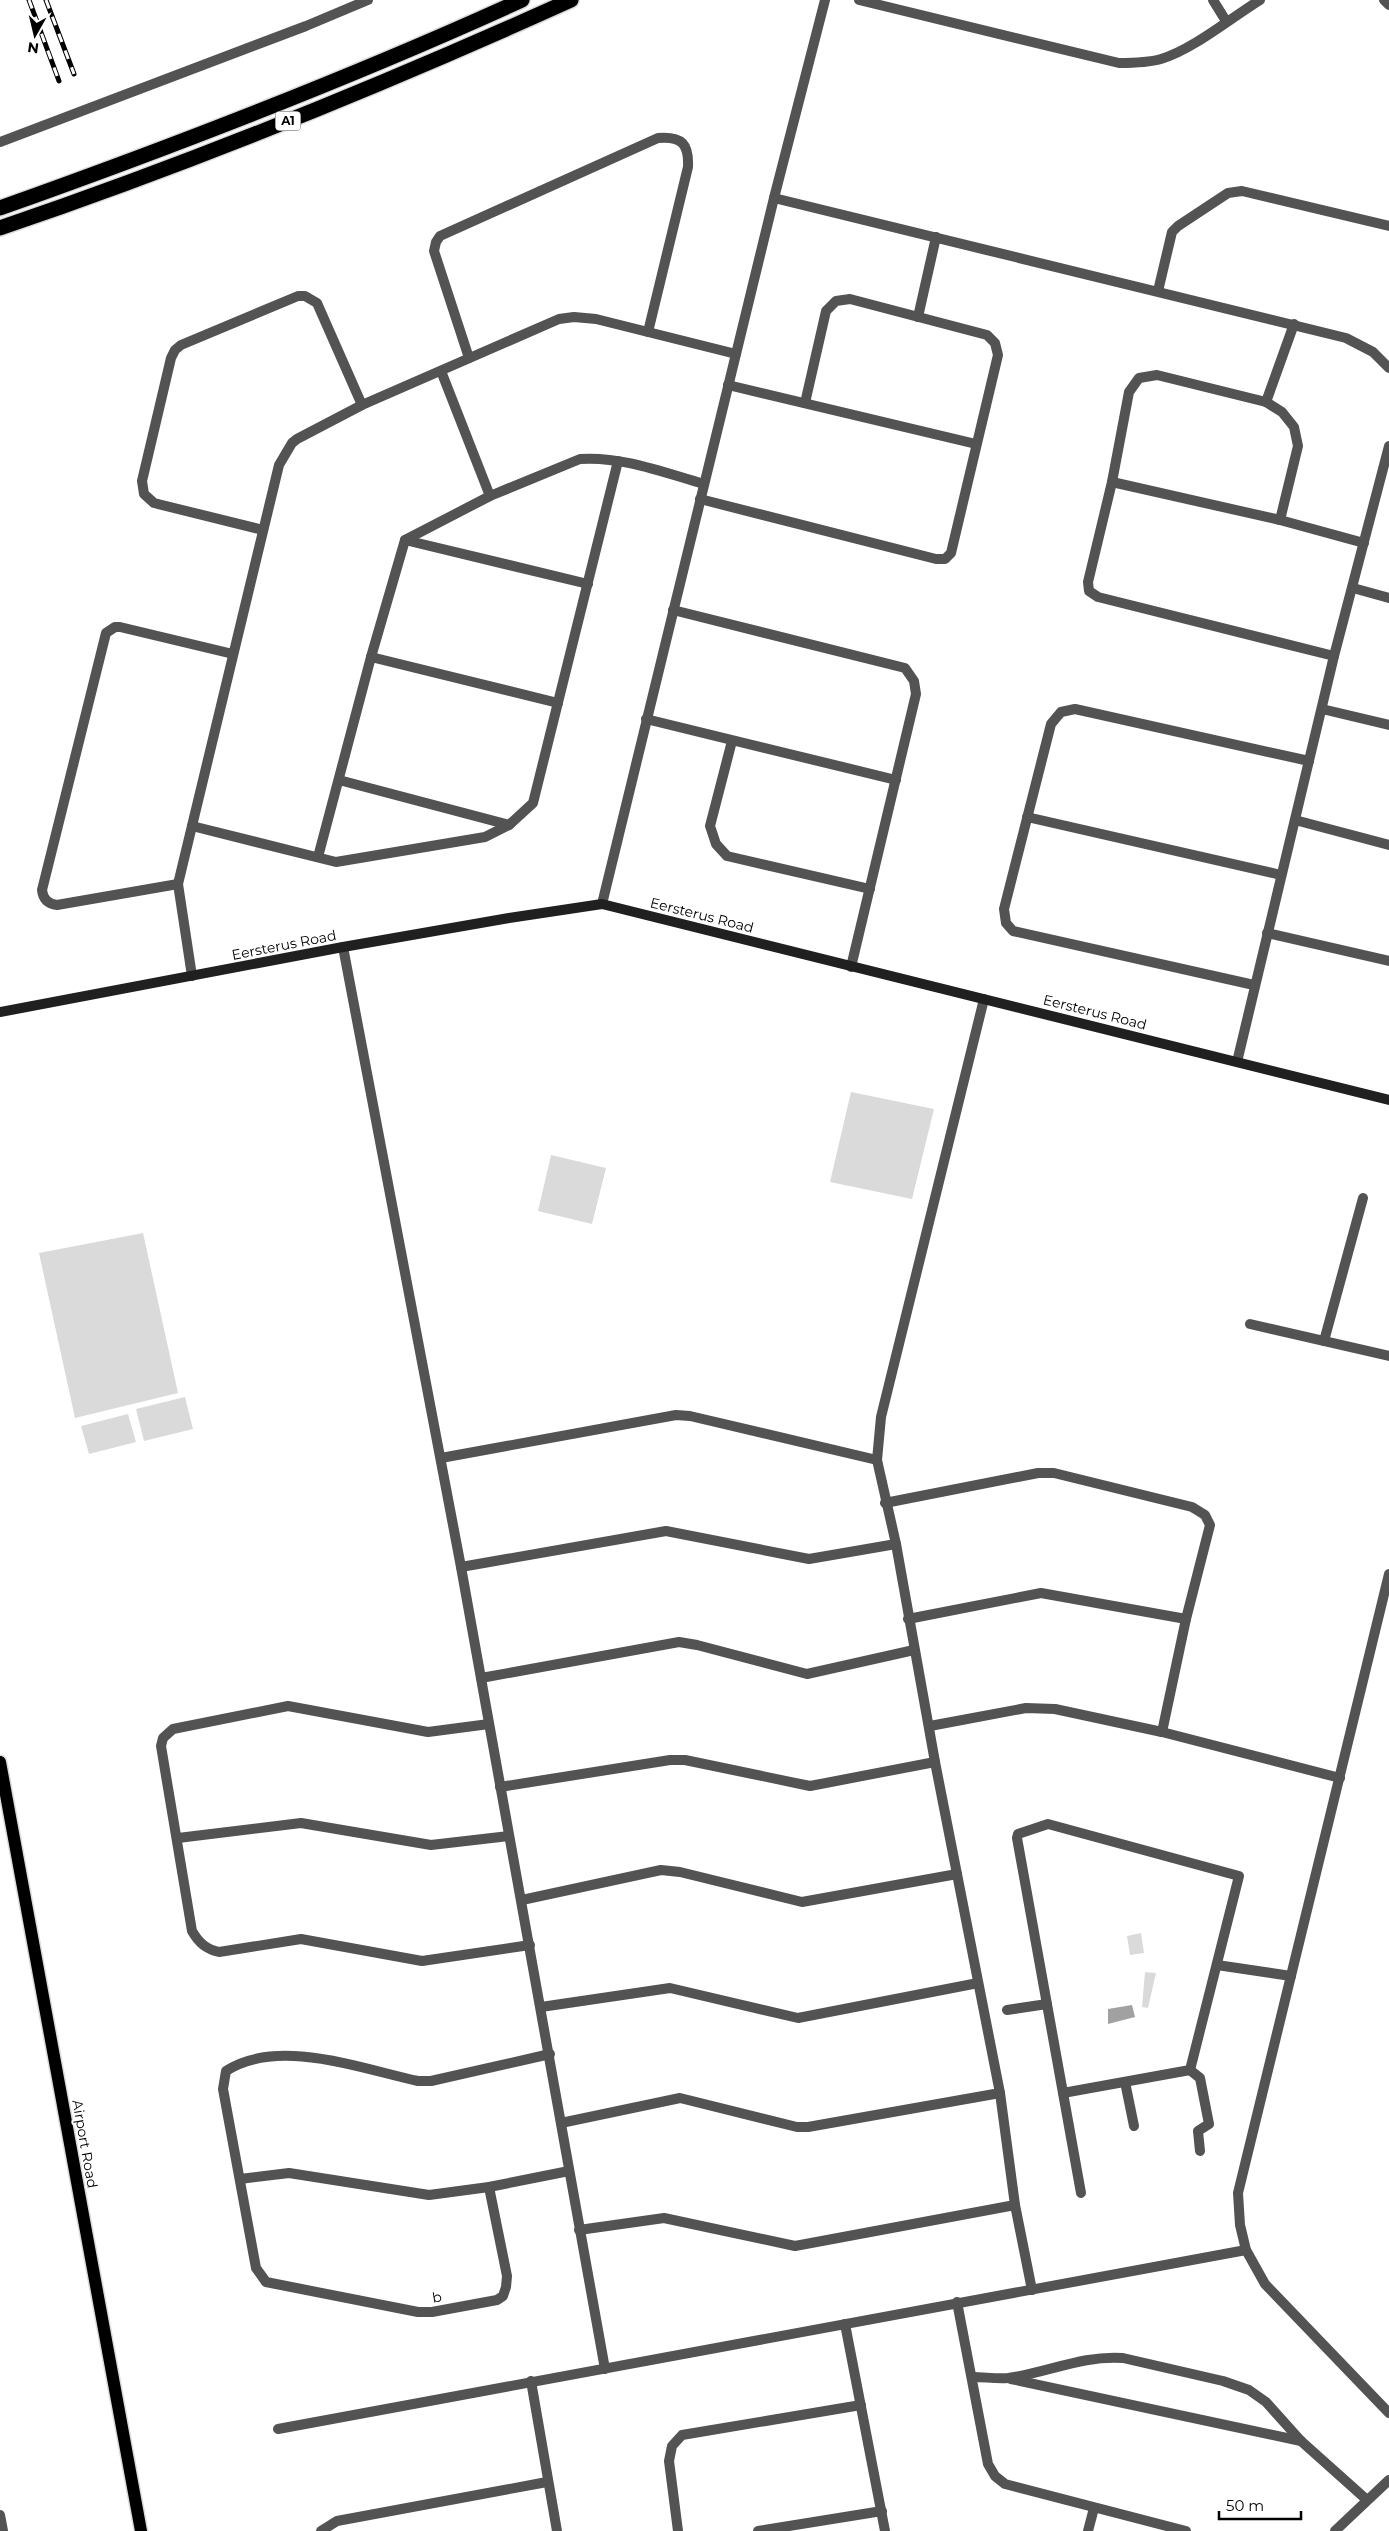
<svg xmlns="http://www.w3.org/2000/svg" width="1389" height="2531" viewBox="0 0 1389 2531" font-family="Montserrat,sans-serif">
<rect width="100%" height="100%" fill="#fff"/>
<!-- green -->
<g fill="#dadada">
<polygon points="851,1092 934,1109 912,1199 830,1182"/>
<polygon points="551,1155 606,1168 592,1224 538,1211"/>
<polygon points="143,1233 178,1393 75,1418 39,1253"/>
<polygon points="185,1397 193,1429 144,1441 136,1409"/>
<polygon points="128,1414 136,1442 89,1454 81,1426"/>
<polygon points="1141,1933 1144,1953 1130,1955 1127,1936"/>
<polygon points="1145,1972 1156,1973 1148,2008 1142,2007"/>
</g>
<!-- water -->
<polygon fill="#a1a1a1" points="1132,2005 1135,2017 1108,2024 1108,2009"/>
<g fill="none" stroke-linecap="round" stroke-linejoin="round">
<defs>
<polyline id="primary" points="0,1762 141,2531"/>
<g id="highway">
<path d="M0 208C177 145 351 78 522 0"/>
<path d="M0 228C194 162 385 84 571 0"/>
</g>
</defs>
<!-- primary casing -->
<use href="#primary" stroke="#dbdbdb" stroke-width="15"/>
<!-- highway casing -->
<use href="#highway" stroke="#dbdbdb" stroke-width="18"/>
<!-- street -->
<g stroke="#535353" stroke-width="10">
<path d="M859 0 1119 63C1133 63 1147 63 1161 59 1192 50 1231 18 1260 0"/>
<polyline points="1213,0 1226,21"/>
<polyline points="1384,0 1389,5"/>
<polyline points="0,142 306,26 368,0"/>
<polyline points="774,198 1346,338 1373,352 1389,368"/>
<polyline points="1158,291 1172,232 1178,226 1228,193 1242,191 1389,226"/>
<polyline points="918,317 936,237"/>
<path d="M469 358 434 251 436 242 440 236 658 138C682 136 689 144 688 167L648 332"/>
<polyline points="441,371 490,496"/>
<polyline points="728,385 976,444"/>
<polyline points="1266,402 1294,324"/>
<polyline points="1112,482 1280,520 1364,543"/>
<polyline points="700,499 936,559 945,559 951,553 998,355 995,343 987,335 850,299 836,301 826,311 805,403"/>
<polyline points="1280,520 1298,446 1294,427 1282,412 1266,402 1157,375 1139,378 1129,392 1112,482 1088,582 1089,591 1098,597 1334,656"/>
<polyline points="263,530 154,503 144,494 142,481 171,358 175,350 181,345 298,296 305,296 317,303 362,405"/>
<polyline points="405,540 588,584"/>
<polyline points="1353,588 1389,598"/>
<polyline points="673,610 905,668 914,681 916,694 851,967"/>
<polyline points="371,657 558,703"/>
<polyline points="1322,709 1389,725"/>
<polyline points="646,719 896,780"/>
<polyline points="732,741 710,826 716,844 727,856 870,889"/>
<polyline points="339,780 509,825"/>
<polyline points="1027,817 1281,875"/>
<polyline points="1295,820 1389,845"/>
<polyline points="192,826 336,862 485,837 509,825 533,803 618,461"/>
<path d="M318 857 371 657 405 540 490 496 580 459C622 456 665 473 704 484"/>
<path d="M178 884 57 905C48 904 43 899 42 890L106 633 115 627H120L233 654"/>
<polyline points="602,904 774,198 825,0"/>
<polyline points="1267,933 1389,961"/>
<polyline points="343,947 461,1567 605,2369"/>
<polyline points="192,976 178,884 279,465 292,443 297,439 362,405 559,319 574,317 596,319 736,354"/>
<polyline points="1254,985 1013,931 1006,923 1004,909 1051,724 1061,712 1075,709 1309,761"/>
<polyline points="984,999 881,1417 877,1460 896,1544 935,1762 1000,2093 1015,2205 1032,2290"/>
<polyline points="1237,1062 1334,656 1389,446"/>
<polyline points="1250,1324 1389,1356"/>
<polyline points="1324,1341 1363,1198"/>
<polyline points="441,1458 676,1415 690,1416 877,1460"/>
<polyline points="885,1503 1038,1473 1054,1473 1192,1507 1205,1515 1210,1525 1186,1619 1162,1732"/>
<polyline points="461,1567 666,1531 809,1559 896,1544"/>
<polyline points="1389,1574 1238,2193 1240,2225 1246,2250 1265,2284 1389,2413"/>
<polyline points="908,1619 1041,1593 1186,1619"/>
<polyline points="481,1678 679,1642 697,1645 807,1674 914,1650"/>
<path d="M489 1724 428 1732 288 1706 173 1729 163 1738 161 1746 192 1931C199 1943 206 1949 219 1952L301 1939 422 1961 530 1945"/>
<polyline points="930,1726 1026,1708 1055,1709 1162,1732 1340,1778"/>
<polyline points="500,1787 670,1760 685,1760 810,1786 935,1762"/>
<polygon points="1048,1824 1239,1876 1190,2070 1063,2093 1017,1838 1018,1834"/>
<polyline points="178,1838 301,1823 431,1845 509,1836"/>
<polyline points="522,1900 661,1870 680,1872 802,1902 957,1874"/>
<polyline points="1217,1965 1291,1976"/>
<polyline points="541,2007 670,1988 798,2018 978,1983"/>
<polyline points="1007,2010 1047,2004"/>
<polyline points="1190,2070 1200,2078 1209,2124 1198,2131 1200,2151"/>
<polyline points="1125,2082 1134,2126"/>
<polyline points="1063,2093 1081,2193"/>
<polyline points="561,2123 680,2098 797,2127 808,2127 1000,2093"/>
<polyline points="240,2179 289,2173 429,2195 489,2187 569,2171"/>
<path d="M489 2187 507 2276 506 2287 503 2296 497 2300 432 2312H418L266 2282 256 2268 223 2089 226 2071C278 2037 362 2069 418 2081H431L550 2054"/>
<polyline points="579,2230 664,2218 795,2246 1015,2205"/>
<polyline points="957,2302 988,2464 995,2476 1005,2484 1186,2531"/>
<polyline points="845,2324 885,2531"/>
<path d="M973 2377C984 2377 997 2379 1008 2378 1047 2373 1082 2355 1123 2358L1223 2381 1249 2390 1266 2402 1301 2441 1367 2500"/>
<polyline points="1011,2379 1301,2441"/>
<polyline points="531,2381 557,2531"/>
<polyline points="278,2429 1246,2250"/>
<polyline points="0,2515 3,2531"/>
<polyline points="321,2531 337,2521 547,2482"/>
<polyline points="678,2531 669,2461 672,2446 682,2435 861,2405"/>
<polyline points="758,2531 882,2511"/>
<polyline points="1088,2531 1094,2508"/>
<polyline points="1335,2531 1389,2480"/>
</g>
<!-- secondary -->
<polyline stroke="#202020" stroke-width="10" points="0,1012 343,947 509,918 602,904 1389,1100"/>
<!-- primary -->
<use href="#primary" stroke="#000" stroke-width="12"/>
<!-- highway -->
<use href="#highway" stroke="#000" stroke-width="15"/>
<defs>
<g id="rail">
<polyline points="29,0 59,81"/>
<polyline points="46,0 74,74"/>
</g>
</defs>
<!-- rail casing -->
<use href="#rail" stroke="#000" stroke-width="5"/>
<!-- rail -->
<use href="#rail" stroke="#fff" stroke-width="3" stroke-dasharray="9" stroke-linecap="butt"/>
</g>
<g text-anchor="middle" stroke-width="4" stroke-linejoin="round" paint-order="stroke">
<!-- shield labels -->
<rect fill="#fff" stroke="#4c4c4c" stroke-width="1" x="275.5" y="111.5" width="25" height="19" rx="4"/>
<g font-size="12" font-weight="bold" fill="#000">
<text x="288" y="125">A1</text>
</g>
<!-- street labels -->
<g font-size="14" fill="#000" stroke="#fff">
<text transform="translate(702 915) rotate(14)" y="5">Eersterus Road</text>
<text transform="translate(284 945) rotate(-11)" y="5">Eersterus Road</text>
<text transform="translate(1095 1012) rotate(14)" y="5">Eersterus Road</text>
<text transform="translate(85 2144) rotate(80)" y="5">Airport Road</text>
<text transform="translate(437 2297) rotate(-9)" y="5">b</text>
</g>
</g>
<!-- north arrow -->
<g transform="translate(35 35) rotate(188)" stroke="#ffffff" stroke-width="4" paint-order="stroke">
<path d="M0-4L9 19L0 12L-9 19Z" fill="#000000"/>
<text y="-8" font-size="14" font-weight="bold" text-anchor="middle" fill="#000000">N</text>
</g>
<!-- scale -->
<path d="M1219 2511v8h82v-8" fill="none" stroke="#000000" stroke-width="2.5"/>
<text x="1226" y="2511" font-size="15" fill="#000000" stroke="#ffffff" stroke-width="4" paint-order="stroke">50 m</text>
</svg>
